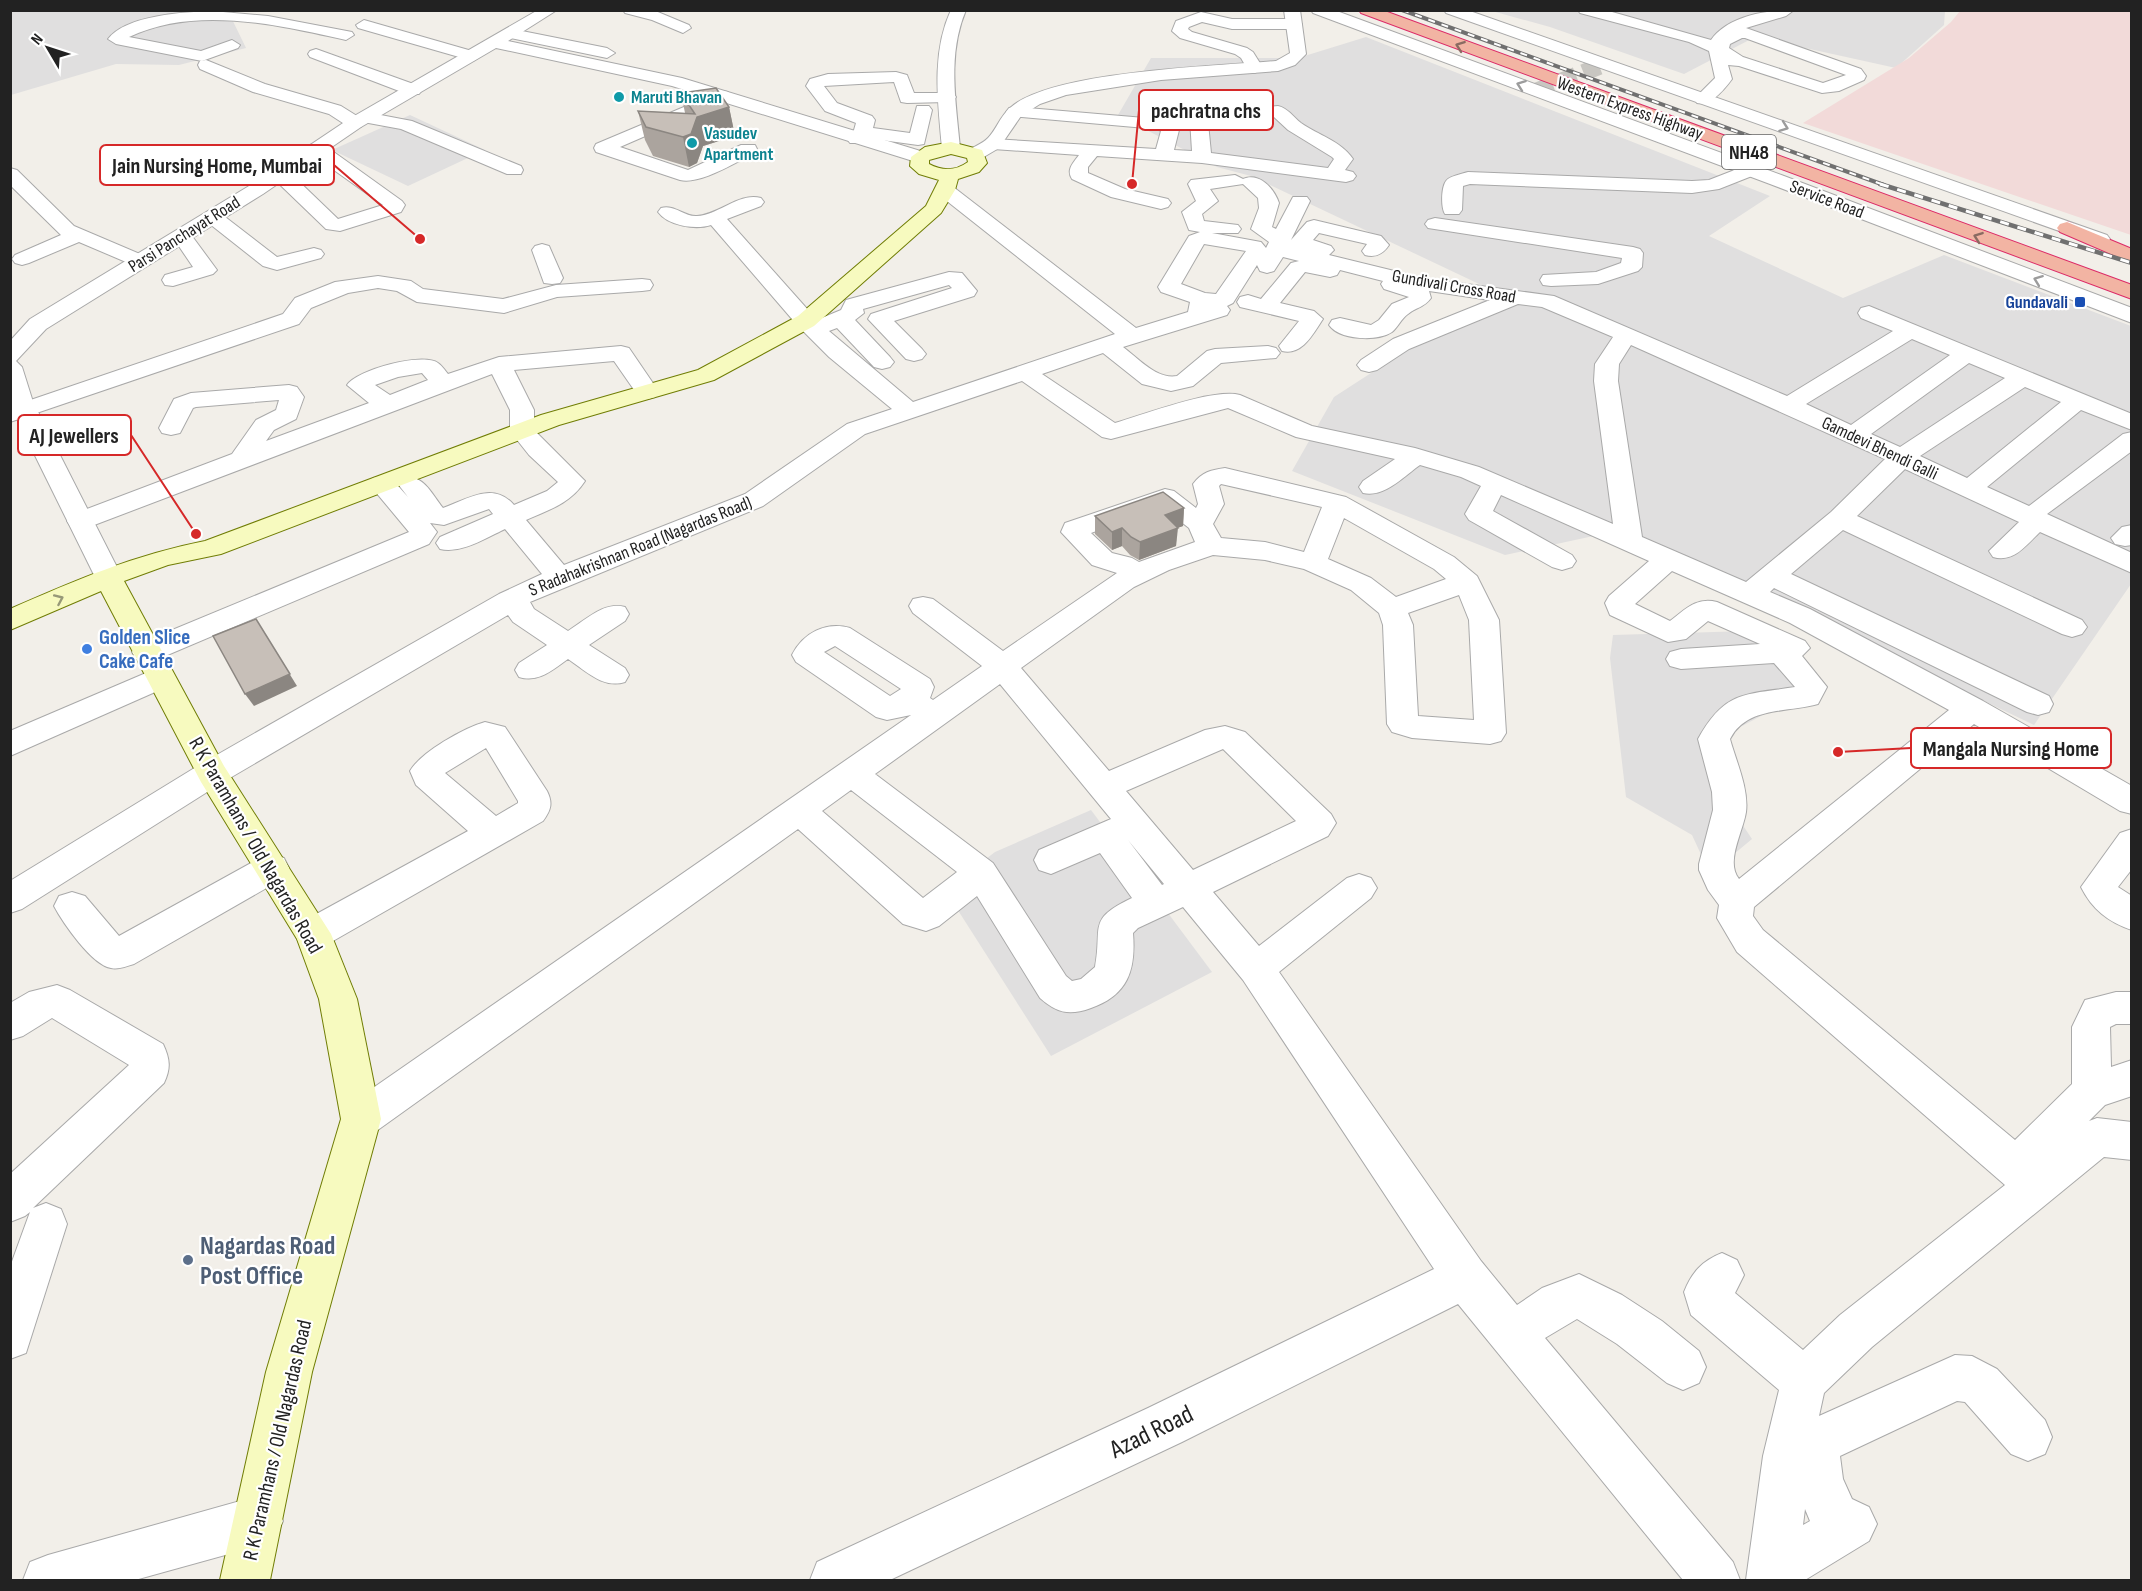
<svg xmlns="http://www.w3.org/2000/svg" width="2142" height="1591" viewBox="0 0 2142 1591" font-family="'Sofia Sans Condensed',sans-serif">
<rect width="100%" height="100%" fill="#f2efe9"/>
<!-- residential -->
<g fill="#e0dfdf">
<polygon points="11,11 228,11 246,48 179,65 116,64 11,95"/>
<polygon points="1492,11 1945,11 1944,25 1896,68 1755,37 1684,74 1550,27"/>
<polygon points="1366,37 1770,196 1709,236 1843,298 1944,255 2131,326 2131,584 2034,725 1626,529 1505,555 1292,471 1334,397 1496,292 1251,176 1217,167 1118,115 1151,58 1298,58"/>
<polygon points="410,115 485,150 408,186 332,150"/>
<polygon points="1748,631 1817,686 1716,740 1736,815 1752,839 1710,874 1692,835 1626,797 1610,658 1613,635"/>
<polygon points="1091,810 1212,972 1051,1056 945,890 995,852"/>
</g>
<!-- commercial -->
<polygon fill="#f2dad9" points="1960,11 2131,11 2131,235 1803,123 1909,58 1951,22"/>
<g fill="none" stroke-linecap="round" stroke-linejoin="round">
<!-- tertiary-tunnel -->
<polyline stroke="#c8c6c1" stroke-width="17" stroke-dasharray="17 8" stroke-linecap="butt" points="1537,91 1605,64"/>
<defs>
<g id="minor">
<polygon points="623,10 653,10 689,25 691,28 683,33 652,20 625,13"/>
<path d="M1578 10H1605L1711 40C1728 16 1766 10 1794 10L1786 16 1746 28 1861 69 1866 76 1864 80 1839 91 1822 93 1739 66 1728 65 1732 79C1724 90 1711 106 1697 103L1694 99 1715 78 1709 51 1689 42 1580 13ZM1742 38H1745L1846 75 1823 83 1743 57 1729 48 1730 44Z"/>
<path d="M212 11 268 16 352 32 354 35 346 40C277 25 196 5 129 37L201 51 232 40 240 45 238 48 202 61 116 44 108 39C126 15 185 12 212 11Z"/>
<polygon points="1201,12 1232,19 1294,19 1302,24 1294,29 1232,29 1202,22 1189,27 1188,29 1192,32 1247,48 1253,52 1263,68 1255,73 1249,72 1241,58 1235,54 1180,38 1172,31 1176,21"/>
<polygon points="364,20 479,53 481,56 473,61 358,28 356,25"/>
<polygon points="512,29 607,48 615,53 607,58 506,37 504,34 506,31"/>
<polygon points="316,49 419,86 422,90 419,94 407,94 310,57 308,54 310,51"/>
<polygon points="206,60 265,84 341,106 357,116 365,112 412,121 521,166 523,170 521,174 507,174 401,129 363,122 361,127 349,127 329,114 253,92 200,69 198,65 200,61"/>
<polygon points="896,72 907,75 914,93 953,93 956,97 953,101 947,102 907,103 901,102 894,82 824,86 837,103 872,116 875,120 873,128 910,133 917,106 929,106 932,110 924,144 918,145 867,138 862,143 850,143 847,139 854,130 856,123 825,111 806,86 810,79 828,74"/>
<path d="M722 91 728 92 731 96 728 100 620 147 688 170 741 145H755L757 149 755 153C736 162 700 185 680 180L596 152 594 148 596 144Z"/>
<path d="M1278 106C1288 108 1293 117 1301 123 1318 135 1341 141 1353 159L1345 170 1353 172 1356 176 1353 180 1346 182 1202 163 1097 156 1088 167V173L1125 189 1168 199 1171 203 1168 207 1161 209 1111 197 1072 179C1066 170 1073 163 1079 155L993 149 987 148 984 144 987 140 993 139 1156 149 1161 131 1157 129 1009 116 1006 112 1009 108 1015 107 1168 120 1179 130 1174 150 1192 151 1190 119 1193 115ZM1274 117 1288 130 1332 157 1334 159 1328 168 1211 153 1208 123Z"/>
<polygon points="317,143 324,145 402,201 405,205 401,212 340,231 326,229 273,178 271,174 273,170 287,170 338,219 383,205 310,153 308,149 310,145"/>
<path d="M1750 164 1757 166 1759 170 1757 174 1719 189 1692 193 1470 184 1463 186 1462 210 1459 214H1445C1441 208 1441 188 1446 181 1449 176 1462 174 1468 172L1692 181 1709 180Z"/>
<polygon points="10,168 17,170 74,226 147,257 150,261 147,265 140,267 133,265 79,242 29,263 22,265 15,263 12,259 15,255 61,235 10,185"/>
<path d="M1235 175 1243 179C1259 172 1274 188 1279 203L1272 227 1276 229 1293 197H1307L1310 201 1291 240 1307 222 1314 220 1381 236 1389 245C1383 254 1376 258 1365 255L1362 251 1367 244 1319 233 1313 240 1331 246 1334 250 1329 255 1423 278 1554 296 1787 396 1893 331 1861 318 1858 313 1861 308 1869 306 2132 414V430L2081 410 1987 487 2029 506 2123 434 2132 432V451L2047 514 2132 553V573L2040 532C2026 545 2014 563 1993 557L1989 551 2019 522 1905 469 1857 516 2082 620 2087 627 2082 634 2072 637 2062 634 1843 530 1791 574 2049 696 2053 704 2049 712 2038 715 2027 712 1774 588 1770 592 1810 609 1983 701 2132 786V814L2120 811 1974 724 1754 907 1753 916 1763 930 2015 1140 2072 1084V1027L2085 1000 2116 992H2132V1024H2116L2110 1027 2111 1067 2132 1060V1096L2105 1105 2089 1121 2097 1118 2132 1122V1160L2104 1157 1872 1347 1824 1393 1819 1416 1955 1355 1972 1356 1997 1369 2045 1420 2052 1437 2045 1454 2028 1461 2011 1454 1965 1402 1957 1401 1840 1456 1843 1479 1852 1499 1869 1507 1877 1524 1869 1541 1805 1580H1746L1763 1456 1779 1390 1691 1315 1684 1292C1692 1272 1702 1261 1722 1253L1737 1260 1744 1275 1735 1293 1803 1350 1840 1315 2005 1185 1737 952 1717 918 1719 905 1708 890 1699 870V864L1713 810 1712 792 1698 739C1725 690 1745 695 1795 687L1774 663 1681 669 1670 666 1666 659 1670 652 1681 649 1760 644 1708 621 1686 639 1668 642 1610 615 1605 603 1609 596 1649 561 1501 495 1493 511 1572 555 1576 561 1572 567 1562 570 1552 567 1469 520 1465 514 1481 486 1461 477 1420 465C1403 477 1384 498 1363 493L1359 487 1363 481 1395 459 1296 437 1228 408 1111 439 1102 437 1022 381 865 434 763 506 530 602 534 609 568 631C586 620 604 601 625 607L629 614 625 621 589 645 625 668 629 675 625 682C603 689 586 671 568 659 552 670 539 683 519 677L515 670 519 663 547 645 513 622 508 615 223 782 22 909 10 913V881L201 764 499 594 542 574 505 529C486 538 461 554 440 549L436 543 440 537 493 514 489 509 444 525 430 523 437 532 429 544 158 659 147 662 136 659 132 652 136 645 409 532 369 484 373 478C391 474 397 485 408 497L398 484 402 478C423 473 431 493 443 508 468 499 493 481 514 505L547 491 558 482 529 455 510 431V410L492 374 89 527 80 529 71 527 67 521 71 515 232 454 256 420 276 410 279 400 196 407 193 408 180 433 171 435 162 433 159 428 174 399 191 393 289 385 297 387 304 397 296 419 274 430 266 441 369 403 347 385C357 370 422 352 438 363 441 365 445 370 448 374L499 357 621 346 629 348 659 392 655 397 647 399 639 397 614 361 514 370 534 410V430L585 481C571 503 549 510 526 520L564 565 745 494 847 424 892 409 829 357 798 326 711 225C696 230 668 226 658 212L661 208C675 204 684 217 697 216 719 215 739 192 761 198L764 202 761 206 727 219 817 320 841 310 846 300 949 272 962 273 977 291 974 296 894 321 922 349 926 354 922 359 914 361 906 359 868 319 871 314 952 288 949 285 863 309 864 313 855 320 890 357 894 362 890 367 882 369 874 367 837 328 829 331 913 402 1115 334 938 194 935 190 938 186H952L1136 328 1188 312 1190 302 1161 292 1158 287 1189 236 1200 232 1189 230 1182 212 1196 201 1188 184 1191 180ZM1243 184 1258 198 1259 208 1251 229 1269 242 1266 248 1261 242 1212 233H1238L1241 229 1238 225 1204 221 1202 214 1218 201 1210 189ZM1204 244 1246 251 1216 294 1205 293 1181 284ZM1283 257 1299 261 1291 263 1261 299 1248 295 1240 297 1237 302 1240 307 1299 321 1279 346 1282 351C1302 356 1313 334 1323 319L1314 311 1280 303 1305 272 1330 277 1337 275 1340 270 1383 281 1381 284 1384 289 1409 297 1392 304 1379 320 1371 325 1340 318 1332 320 1329 325C1339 340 1377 342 1392 332 1398 327 1401 319 1408 314 1416 307 1424 308 1431 298L1429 291 1490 300 1393 339 1361 360 1357 365 1361 370 1369 372 1377 370 1409 349 1518 304 1542 307 1613 337 1595 364 1594 381 1613 524 1479 467 1415 448 1312 426 1240 395C1213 388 1143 415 1115 423L1042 374 1103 353 1142 384 1171 391 1193 386 1221 363 1276 358 1280 353 1276 348 1268 346 1215 349 1207 351 1177 376C1157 380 1138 358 1123 347L1227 315 1230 310 1227 306 1233 303 1257 265 1260 271 1267 273 1274 271ZM1912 339 1950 355 1851 425 1806 404ZM1631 345 1885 459 1831 512 1746 582 1642 537 1618 381 1619 364ZM1969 363 2005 378 1900 447 1871 434ZM422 373 428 380 390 395 375 385 398 377ZM2025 387 2061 402 1967 478 1920 456ZM1672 571 1790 623 1949 710 1739 879C1725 862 1743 832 1746 812 1749 789 1736 761 1730 739 1747 706 1787 713 1818 704L1827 687 1802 656 1810 648 1805 641 1717 602C1696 597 1686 609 1670 621L1635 604ZM1805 1509 1810 1521 1803 1525Z"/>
<polygon points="213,211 220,213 277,257 314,248 321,250 324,254 321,258 277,270 263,266 206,221 203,217 206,213"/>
<polygon points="1435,218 1633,247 1640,249 1643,253 1642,267 1638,271 1598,284 1551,286 1543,285 1540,280 1543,275 1596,272 1621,263 1622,258 1428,228 1425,224 1428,220"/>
<polygon points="182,230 189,232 217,270 213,274 173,286 165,285 162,280 165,275 193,267 172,236 175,232"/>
<polygon points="542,244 549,246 563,278 560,283 552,284 544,283 532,250 535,246"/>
<polygon points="378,276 411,281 423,289 503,299 556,285 642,279 650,280 653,285 650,290 642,291 557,297 504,313 417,302 397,291 378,288 348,293 311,308 299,324 10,422 10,407 283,314 295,298 335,282"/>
<path d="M1225 468 1346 497 1454 557 1477 576 1499 620 1506 733 1501 741 1490 744 1412 738 1392 732 1387 724 1383 625 1379 613 1351 590 1304 569 1265 560 1213 555 1169 570 1134 587 1021 668 1109 771 1205 730 1225 726 1245 732 1331 814 1336 823 1328 836 1213 892 1259 946 1347 878 1359 874 1371 878 1377 888 1371 898 1279 972 1481 1261 1517 1305 1542 1288 1579 1274 1622 1295 1662 1321 1699 1351 1706 1367 1699 1383 1683 1390 1667 1383 1617 1344 1577 1319 1545 1338 1733 1562 1740 1580H1683L1458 1304 1182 1442 890 1580H810L817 1562 1148 1408 1434 1269 1243 980 1183 907 1138 928 1133 933C1136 970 1128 995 1091 1008 1069 1016 1057 1013 1040 998L977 896 939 926 926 931 903 924 798 829 375 1132 361 1138 347 1132 341 1119 347 1106 911 715 887 720 876 717 796 662 792 655C803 633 826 621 850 628L930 679 934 687 930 698 933 700 982 666 913 613 909 606 913 599 923 597 933 599 1003 651 1117 573 1092 565 1061 532 1065 523 1165 489 1174 491 1196 508 1198 504 1193 484C1202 472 1211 470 1225 468ZM1221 484 1322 507 1304 552 1265 542 1221 538 1213 524 1224 504 1219 486ZM1162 507 1189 528 1195 542 1139 562 1132 558 1112 553 1091 533ZM1344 518 1434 569 1446 579 1396 597 1371 578 1328 559ZM1459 595 1469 620 1474 720 1418 716 1413 625 1408 613ZM835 646 901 689 890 696 824 652ZM1000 684 1111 819 1039 850 1034 860 1039 870 1051 874 1100 853 1132 898C1086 920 1103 926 1095 967L1081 979 1072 981 1066 976 993 863 875 774ZM1223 749 1296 821 1193 870 1126 791ZM851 790 948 865 957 872 923 898 822 811ZM1128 840 1164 884 1162 885Z"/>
<polygon points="2132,525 2132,545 2125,546 2115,544 2111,538 2122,527"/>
<polygon points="160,667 171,671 175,678 171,685 10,756 10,731"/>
<path d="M485 722 505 727 547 791C553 803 551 810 543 821L326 945 313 949 300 945 295 934 300 923 468 831 416 785 410 771C421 752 464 728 485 722ZM486 748 518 801V803L496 816 445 773Z"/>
<path d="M2132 829V869L2118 887 2132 896V930C2108 922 2092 909 2081 887L2120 833Z"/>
<path d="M272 854 284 858 289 868 284 878 134 964C126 966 119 970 111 968 92 965 63 923 54 906L59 896 72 892 85 896 119 936 260 858Z"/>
<path d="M57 985 70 990 163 1044C170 1059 171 1068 164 1083L33 1208 46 1203 61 1209 67 1224 26 1353 10 1359V1267L30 1212 25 1216 10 1222V1174L129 1065 52 1018 23 1036 10 1040V1003L29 992Z"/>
<polygon points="258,1496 275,1504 283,1521 275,1538 258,1546 135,1580 23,1580 30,1562 48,1555"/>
</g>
<g id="tertiary">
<polygon points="538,10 557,10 508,41 682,78 927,153 929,157 927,161 913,161 672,86 496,48 361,127 263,194 46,329 16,361 22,367 33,402 122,577 118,583 108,586 98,583 10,405 10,341 30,319 249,186 349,119"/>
<path d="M951 10H966C947 54 956 102 960 148L958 152H944L942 148C938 102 931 53 951 10Z"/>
<path d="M1284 10H1300L1306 54 1295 65 1278 71 1161 80 1066 95 1040 104 1021 116 999 148 982 158H968L966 154C971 146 982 145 988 138 996 130 1000 117 1009 109 1047 71 1218 66 1276 61L1290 53Z"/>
<polygon points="1311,10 1334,10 1784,176 2132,308 2132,323 1770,184 1313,13"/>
<polygon points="1444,10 1467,10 2107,235 2110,239 2107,243 2093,243 1446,13"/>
</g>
<path id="secondary" d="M951 142 982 150 987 163 979 172 958 179 955 190 941 213 814 326 714 380 559 425 221 554 168 565 124 581 224 766 331 934 357 999 381 1119 312 1372 270 1580H220L266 1372 341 1119 319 999 297 939 201 782 101 591 10 630V609C76 580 134 555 205 541L541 415 698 370 798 316 926 206 939 180 919 174 910 166 911 157 925 147ZM951 154 967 158 968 162C956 171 942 171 929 164V160Z"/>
<g id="trunk">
<polygon points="1359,10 1382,10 2132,285 2132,299 1361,13"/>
<polygon points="2067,222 2132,249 2132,263 2060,232 2057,228 2060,224"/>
</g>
</defs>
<!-- minor casing -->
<use href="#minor" stroke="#a9a9a9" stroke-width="2"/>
<!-- tertiary casing -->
<use href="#tertiary" stroke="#a9a9a9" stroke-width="2"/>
<!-- secondary casing -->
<use href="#secondary" stroke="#707d05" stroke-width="2"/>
<!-- trunk casing -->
<use href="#trunk" stroke="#dc2a67" stroke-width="2"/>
<!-- minor -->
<use href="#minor" fill="#fff" fill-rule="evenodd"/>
<!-- tertiary -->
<use href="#tertiary" fill="#fff" fill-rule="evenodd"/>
<!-- secondary -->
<use href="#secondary" fill="#f7fabf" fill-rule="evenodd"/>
<!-- trunk -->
<use href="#trunk" fill="#f2b4a3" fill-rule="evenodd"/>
<defs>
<polyline id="rail-far1" points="1402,10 1884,185"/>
<polyline id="rail" points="1880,184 2132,263"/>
</defs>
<!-- rail-far1 casing -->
<use href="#rail-far1" stroke="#707070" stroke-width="4"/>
<!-- rail casing -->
<use href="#rail" stroke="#707070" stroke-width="4.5"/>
<!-- rail-far1 -->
<use href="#rail-far1" stroke="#fff" stroke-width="2" stroke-dasharray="7" stroke-linecap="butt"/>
<!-- rail -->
<use href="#rail" stroke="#fff" stroke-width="3" stroke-dasharray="9" stroke-linecap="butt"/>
</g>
<!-- wall -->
<g fill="#aba49e">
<polygon points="681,93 729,107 735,136 703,146 697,163 689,167 653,156 645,140 638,111 685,113"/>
<polygon points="1184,508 1183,526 1177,528 1176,546 1139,560 1130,555 1122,546 1112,550 1095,534 1095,516"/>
</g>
<!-- shaded-wall -->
<g fill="#8b8681">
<polygon points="729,107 735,136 703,146 697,163 689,167 683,137 697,117"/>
<polygon points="1184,508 1183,526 1163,533 1165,515"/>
<polygon points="1122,528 1122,546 1112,550 1112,532"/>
<polygon points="1178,528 1176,546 1139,560 1140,542"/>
<polygon points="263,631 297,686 254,706 245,694"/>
</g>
<!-- building -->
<g fill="#c7bfb8" stroke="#8b8681" stroke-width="1.5">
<polygon points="716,88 729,107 697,117 691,134 683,137 646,127 638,111 695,114 681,93"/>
<polygon points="1163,492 1184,508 1165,515 1178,528 1140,542 1131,537 1122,528 1112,532 1095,516"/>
<polygon points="256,619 290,674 245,694 213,636"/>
</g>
<!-- one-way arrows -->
<defs><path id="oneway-chevron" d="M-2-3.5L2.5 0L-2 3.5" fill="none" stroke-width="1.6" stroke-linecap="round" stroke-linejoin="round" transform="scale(1.5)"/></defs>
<g stroke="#8a6b62">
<use href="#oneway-chevron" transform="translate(1460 46) rotate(-160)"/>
<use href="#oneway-chevron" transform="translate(1978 237) rotate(-160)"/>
</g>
<g stroke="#9c9c9c">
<use href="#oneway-chevron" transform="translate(1521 85) rotate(-160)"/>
<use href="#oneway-chevron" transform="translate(1784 127) rotate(20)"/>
<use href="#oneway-chevron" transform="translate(2038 280) rotate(-159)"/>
</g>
<use stroke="#979978" href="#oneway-chevron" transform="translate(59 599) rotate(-24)"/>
<!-- markers -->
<g fill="#0f9aa8" stroke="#fff" stroke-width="2">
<circle cx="619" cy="97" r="6"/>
<circle cx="692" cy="143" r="6"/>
</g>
<rect fill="#1a4fb4" stroke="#fff" stroke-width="2" x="2074" y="296" width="12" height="12" rx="3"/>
<circle fill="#3f7fe0" stroke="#fff" stroke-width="2" cx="87" cy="649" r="6"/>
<circle fill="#5c6f8a" stroke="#fff" stroke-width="2" cx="188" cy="1260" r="6"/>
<g text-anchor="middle" stroke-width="4.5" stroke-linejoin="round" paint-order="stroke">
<!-- far-culture labels -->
<g font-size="18" font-weight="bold" fill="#0d838f" stroke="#fff" text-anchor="start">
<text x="631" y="103">Maruti Bhavan</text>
<text x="704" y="139">Vasudev<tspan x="704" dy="21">Apartment</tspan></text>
</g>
<!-- far-street labels -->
<g font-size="18" fill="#222" stroke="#fff">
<text transform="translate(1630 108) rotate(20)" y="6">Western Express Highway</text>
<text transform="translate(1827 199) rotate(21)" y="6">Service Road</text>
<text transform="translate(184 234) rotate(-32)" y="6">Parsi Panchayat Road</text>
<text transform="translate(1454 286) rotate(10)" y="6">Gundivali Cross Road</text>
<text transform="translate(1880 448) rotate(25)" y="6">Gamdevi Bhendi Galli</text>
<text transform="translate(640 546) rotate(-22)" y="6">S Radahakrishnan Road (Nagardas Road)</text>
</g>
<!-- far-transit labels -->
<g font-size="18" font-weight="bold" fill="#164399" stroke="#fff" text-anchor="end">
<text x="2068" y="308">Gundavali</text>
</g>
<!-- shield labels -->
<rect fill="#fff" stroke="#646464" stroke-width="1.5" x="1722" y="135" width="54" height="34" rx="4.5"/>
<g font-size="20" font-weight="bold" fill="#222">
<text x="1749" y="159">NH48</text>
</g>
<!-- shop labels -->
<g font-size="21" font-weight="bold" fill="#366cbe" stroke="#fff" text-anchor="start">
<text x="99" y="644">Golden Slice<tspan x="99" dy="24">Cake Cafe</tspan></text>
</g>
<!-- street labels -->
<g font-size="21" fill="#222" stroke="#fff">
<text transform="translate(256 845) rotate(60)" y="7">R K Paramhans / Old Nagardas Road</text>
<text transform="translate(277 1440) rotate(-77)" y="7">R K Paramhans / Old Nagardas Road</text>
</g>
<!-- near-service labels -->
<g font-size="26" font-weight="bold" fill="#4e5e75" stroke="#fff" text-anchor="start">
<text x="200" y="1254">Nagardas Road<tspan x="200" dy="30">Post Office</tspan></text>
</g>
<!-- near-street labels -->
<g font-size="26" fill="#222" stroke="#fff">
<text transform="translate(1151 1431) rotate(-26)" y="9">Azad Road</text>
</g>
</g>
<!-- callouts -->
<path fill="none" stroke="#d62828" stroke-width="2" d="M1132 184L1139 110M420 239L334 165M196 534L131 435M1838 752L1911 748"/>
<g fill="#d62828" stroke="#fff" stroke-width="2">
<circle cx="1132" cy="184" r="6"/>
<circle cx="420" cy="239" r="6"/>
<circle cx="196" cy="534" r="6"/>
<circle cx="1838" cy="752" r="6"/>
</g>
<g fill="#fff" stroke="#d62828" stroke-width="2">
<rect x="1139" y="90" width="134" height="40" rx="6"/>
<rect x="100" y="145" width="234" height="40" rx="6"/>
<rect x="18" y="415" width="113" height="40" rx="6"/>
<rect x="1911" y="728" width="200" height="40" rx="6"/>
</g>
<g font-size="22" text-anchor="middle" font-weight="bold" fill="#222">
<text x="1206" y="118">pachratna chs</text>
<text x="217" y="173">Jain Nursing Home, Mumbai</text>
<text x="74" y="443">AJ Jewellers</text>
<text x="2011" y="756">Mangala Nursing Home</text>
</g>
<!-- border -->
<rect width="2142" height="1591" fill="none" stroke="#222222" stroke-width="24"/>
<!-- north arrow -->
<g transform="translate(48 48) rotate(309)" stroke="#ffffff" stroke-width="4.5" paint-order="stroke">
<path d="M0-4.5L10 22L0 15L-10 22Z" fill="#222222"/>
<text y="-9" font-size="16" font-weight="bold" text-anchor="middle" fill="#222222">N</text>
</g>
</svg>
